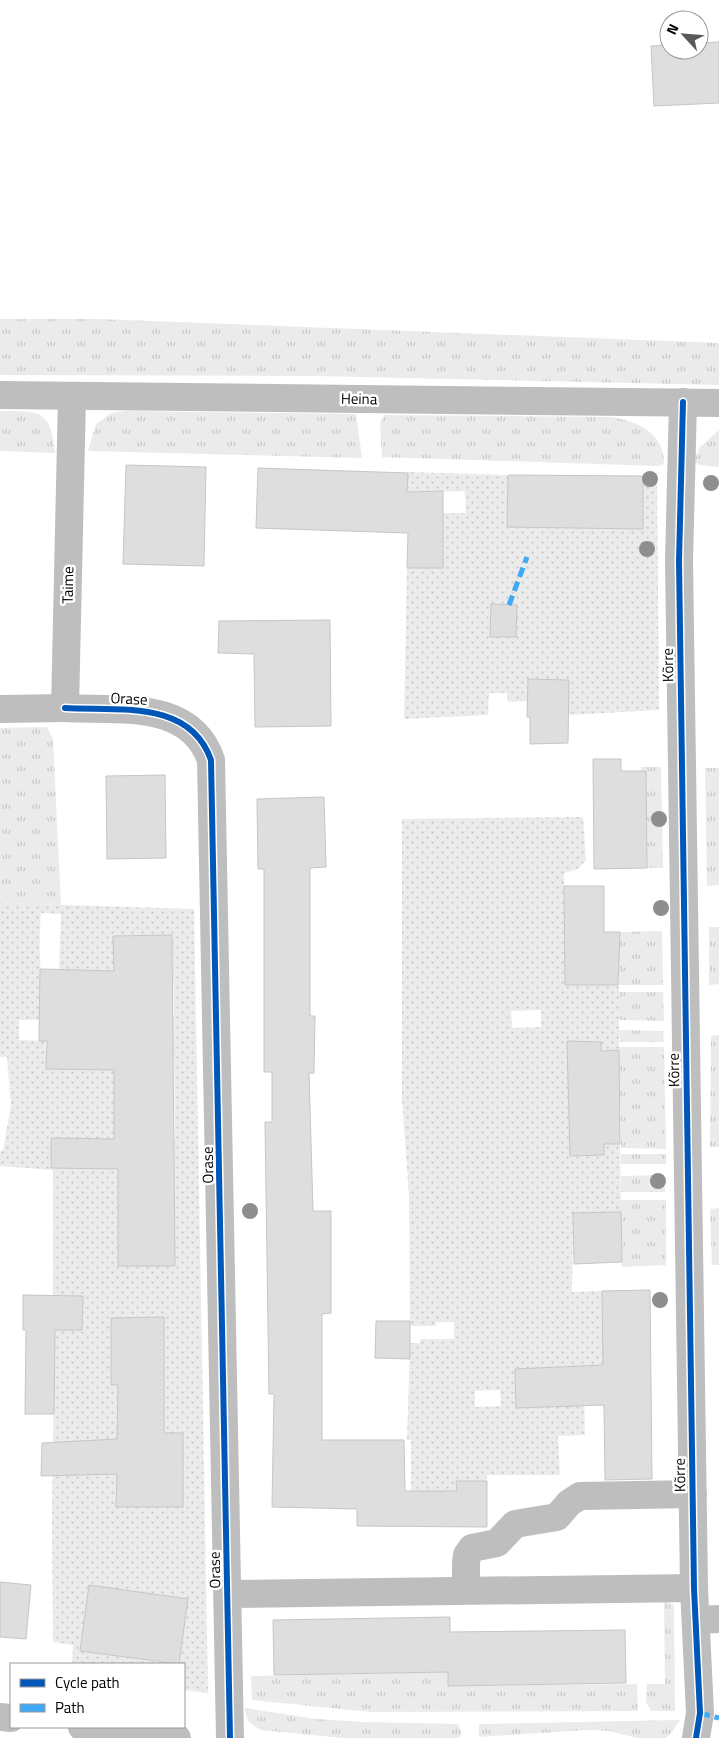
<svg xmlns="http://www.w3.org/2000/svg" width="719" height="1738" viewBox="0 0 719 1738" font-family="'Titillium Web',sans-serif">
<defs>
<pattern id="grass-tufts" width="24" height="20" patternUnits="userSpaceOnUse" patternTransform="scale(1.25)"><rect width="24" height="20" fill="#ebebeb"/><path d="M3 7l-1-3M5 7V3M7 7l1-3M15 17l-1-3M17 17v-4M19 17l1-3" fill="none" stroke="#c8c8c8"/></pattern>
<pattern id="park-dots" width="8" height="8" patternUnits="userSpaceOnUse" patternTransform="scale(1.25)"><rect width="8" height="8" fill="#ebebeb"/><path d="M2 2h.1M6 6h.1" fill="none" stroke="#c8c8c8" stroke-width="1.8" stroke-linecap="round"/></pattern>
</defs>
<rect width="100%" height="100%" fill="#fff"/>
<!-- grass -->
<g fill="url(#grass-tufts)">
<polygon points="0,319 98,319 719,343 719,385 314,376 0,375"/>
<path d="M0 411C39 411 51 409 55 453L0 451Z"/>
<polygon points="126,411 356,414 362,458 88,451 96,424 111,413"/>
<path d="M384 415 612 417C638 422 664 432 664 464L658 466 382 457 380 424Z"/>
<polygon points="719,430 719,467 699,465 694,461 700,447"/>
<polygon points="47,727 53,739 61,905 0,903 0,728"/>
<polygon points="641,767 661,767 663,868 647,868 646,771 641,771"/>
<polygon points="705,768 719,768 719,885 707,886"/>
<polygon points="709,927 719,927 719,984 709,985"/>
<polygon points="662,931 663,985 619,985 619,932"/>
<polygon points="619,992 663,992 664,1021 619,1020"/>
<polygon points="619,1030 663,1031 664,1042 620,1042"/>
<polygon points="719,1035 719,1147 710,1147 711,1036"/>
<polygon points="619,1047 664,1047 666,1149 621,1148"/>
<rect x="621" y="1154" width="45" height="10"/>
<polygon points="664,1175 665,1192 621,1192 621,1176"/>
<polygon points="621,1200 666,1200 666,1265 622,1267"/>
<polygon points="719,1208 719,1265 712,1265 710,1209"/>
<polygon points="664,1600 674,1605 675,1711 651,1711 646,1702 647,1684 665,1684"/>
<polygon points="448,1672 448,1686 637,1684 638,1711 371,1712 252,1700 251,1676"/>
<path d="M245 1708 317 1719 362 1722 458 1724 462 1733 459 1738H343L261 1730C251 1725 245 1720 245 1708Z"/>
<polygon points="679,1720 673,1731 666,1738 637,1738 609,1731 587,1730 479,1737 479,1724"/>
</g>
<!-- park -->
<g fill="url(#park-dots)" fill-rule="evenodd">
<path d="M408 472 508 475 507 527 643 528V476L657 477 659 710 568 715 569 680 528 679 527 701 508 702 507 693H489L488 715 404 719 407 568H443L407 497ZM465 491 466 513H424V492ZM491 605H517L516 637 490 636Z"/>
<path d="M583 817 586 860 578 869 564 873 566 985H619V1050L601 1051V1042H588L587 1155H604V1144H620L621 1212 573 1213 572 1292 602 1291 604 1385 584 1387 585 1435 558 1436 560 1475H487V1481H457V1491H411V1440H407L410 1343H420V1339H454V1322H436V1326H410L409 1195 402 1100V819ZM541 1010V1027L512 1028 511 1011ZM566 1367 516 1408 515 1369ZM500 1390 501 1406 475 1407V1391Z"/>
<path d="M0 903 194 909 208 1693 184 1690V1664H179L188 1599 90 1585 80 1651 176 1664H72L73 1645 53 1642 52 1517 54 1377 52 1330H82L83 1296 53 1295V1170L0 1166V1151H3L11 1105 7 1057H0ZM41 913 61 914 59 969 75 970 46 1069C47 1017 36 965 41 913ZM172 935 174 1015 115 1016 114 936ZM19 1020H44L43 1041 19 1040ZM114 1059H174L175 1138 115 1139ZM51 1138H86V1168H51ZM175 1188V1266H118V1189ZM111 1318H164V1385H111ZM117 1433 183 1434 182 1507H117Z"/>
</g>
<!-- building -->
<g fill="#dedede" stroke="#c6c6c6">
<polygon points="719,42 719,103 654,106 651,46 669,45 669,50 699,50 699,43"/>
<polygon points="126,465 206,467 204,566 123,564"/>
<polygon points="258,468 408,473 407,492 443,491 443,568 407,568 408,533 256,528"/>
<polygon points="508,475 643,476 643,529 507,527"/>
<polygon points="491,604 517,605 516,637 490,637"/>
<polygon points="330,620 331,726 255,727 254,654 218,653 219,621"/>
<polygon points="528,679 569,680 568,743 530,744 530,717 527,717"/>
<polygon points="593,759 621,759 621,771 646,771 647,868 594,869"/>
<polygon points="165,775 166,858 107,859 106,776"/>
<polygon points="324,797 326,867 310,868 310,1016 315,1016 314,1073 309,1073 313,1211 331,1211 331,1313 322,1314 322,1440 404,1440 405,1491 457,1491 456,1481 487,1481 487,1527 357,1526 357,1509 272,1507 274,1394 269,1394 265,1122 272,1122 272,1072 264,1072 264,869 258,869 257,799"/>
<polygon points="564,886 604,886 604,932 620,932 618,985 565,985"/>
<polygon points="172,935 175,1266 118,1266 118,1169 51,1168 51,1138 114,1139 114,1070 46,1069 47,1041 39,1041 40,969 114,971 113,936"/>
<polygon points="567,1041 601,1042 601,1051 619,1050 620,1144 604,1144 604,1155 570,1156"/>
<polygon points="621,1212 622,1262 574,1264 573,1213"/>
<polygon points="650,1290 652,1479 605,1480 604,1405 516,1408 515,1369 603,1365 602,1291"/>
<polygon points="23,1295 83,1296 82,1330 55,1330 54,1414 25,1414 26,1330 23,1330"/>
<polygon points="164,1317 164,1433 183,1433 183,1507 116,1507 117,1474 41,1476 42,1443 117,1439 118,1385 111,1385 111,1318"/>
<polygon points="376,1321 410,1321 410,1359 375,1358"/>
<polygon points="0,1582 31,1585 26,1639 0,1637"/>
<polygon points="89,1585 188,1599 179,1664 80,1651"/>
<polygon points="450,1617 450,1632 625,1630 626,1683 448,1686 448,1672 274,1675 273,1620"/>
</g>
<g fill="none" stroke-linecap="round" stroke-linejoin="round">
<!-- minor -->
<g stroke="#bebebe" stroke-width="28">
<polyline points="0,395 719,403"/>
<polyline points="683,402 679,561 694,1588 700,1713 696,1738"/>
<path d="M65 708C118 711 190 699 211 760L230 1738"/>
<polyline points="0,709 65,708 72,397"/>
<polyline points="466,1590 466,1563 467,1555 472,1548 497,1543 515,1524 557,1517 569,1503 580,1496 693,1494"/>
<polyline points="228,1594 694,1588"/>
<polyline points="696,1620 719,1619"/>
<polyline points="0,1717 11,1718"/>
<polyline points="82,1727 177,1738"/>
</g>
<!-- quiet -->
<g stroke="#3fa9f5" stroke-width="5" stroke-dasharray="10 5" stroke-linecap="butt">
<polyline points="509,605 527,557"/>
<polyline points="700,1713 719,1718"/>
</g>
<defs>
<g id="cycleway">
<polyline points="683,402 679,561 694,1588 700,1713 696,1738"/>
<path d="M65 708C118 711 190 699 211 760L230 1738"/>
</g>
</defs>
<!-- cycleway casing -->
<use href="#cycleway" stroke="#fff" stroke-width="9"/>
<!-- cycleway -->
<use href="#cycleway" stroke="#0057b8" stroke-width="6"/>
</g>
<!-- trees -->
<g fill="#8e8e8e">
<circle cx="650" cy="479" r="8"/>
<circle cx="711" cy="483" r="8"/>
<circle cx="647" cy="549" r="8"/>
<circle cx="659" cy="819" r="8"/>
<circle cx="661" cy="908" r="8"/>
<circle cx="658" cy="1181" r="8"/>
<circle cx="250" cy="1211" r="8"/>
<circle cx="660" cy="1300" r="8"/>
</g>
<g text-anchor="middle" stroke-width="5" stroke-linejoin="round" paint-order="stroke">
<!-- street labels -->
<g font-size="15" fill="#000" stroke="#fff">
<text transform="translate(359 399) rotate(1)" y="5">Heina</text>
<text transform="translate(68 585) rotate(-89)" y="5">Taime</text>
<text transform="translate(668 665) rotate(-91)" y="5">Kõrre</text>
<text transform="translate(129 699) rotate(3)" y="5">Orase</text>
<text transform="translate(674 1070) rotate(-91)" y="5">Kõrre</text>
<text transform="translate(208 1165) rotate(-91)" y="5">Orase</text>
<text transform="translate(680 1475) rotate(-91)" y="5">Kõrre</text>
<text transform="translate(215 1570) rotate(-91)" y="5">Orase</text>
</g>
</g>
<!-- legend -->
<rect x="10" y="1663" width="175" height="65" fill="#ffffff" stroke="#999999"/>
<rect x="20" y="1679" width="25" height="8" fill="#0057b8" stroke="#999999"/>
<text x="55" y="1688" font-size="15" fill="#000000">Cycle path</text>
<rect x="20" y="1704" width="25" height="8" fill="#3fa9f5" stroke="#999999"/>
<text x="55" y="1713" font-size="15" fill="#000000">Path</text>
<!-- north arrow -->
<g transform="translate(684 35) rotate(296)"><circle r="24" fill="#ffffff" stroke="#999999"/>
<path d="M0-4L9 19L0 12L-9 19Z" fill="#595959"/>
<text y="-8" font-size="14" font-weight="bold" text-anchor="middle" fill="#000000">N</text>
</g>
</svg>
